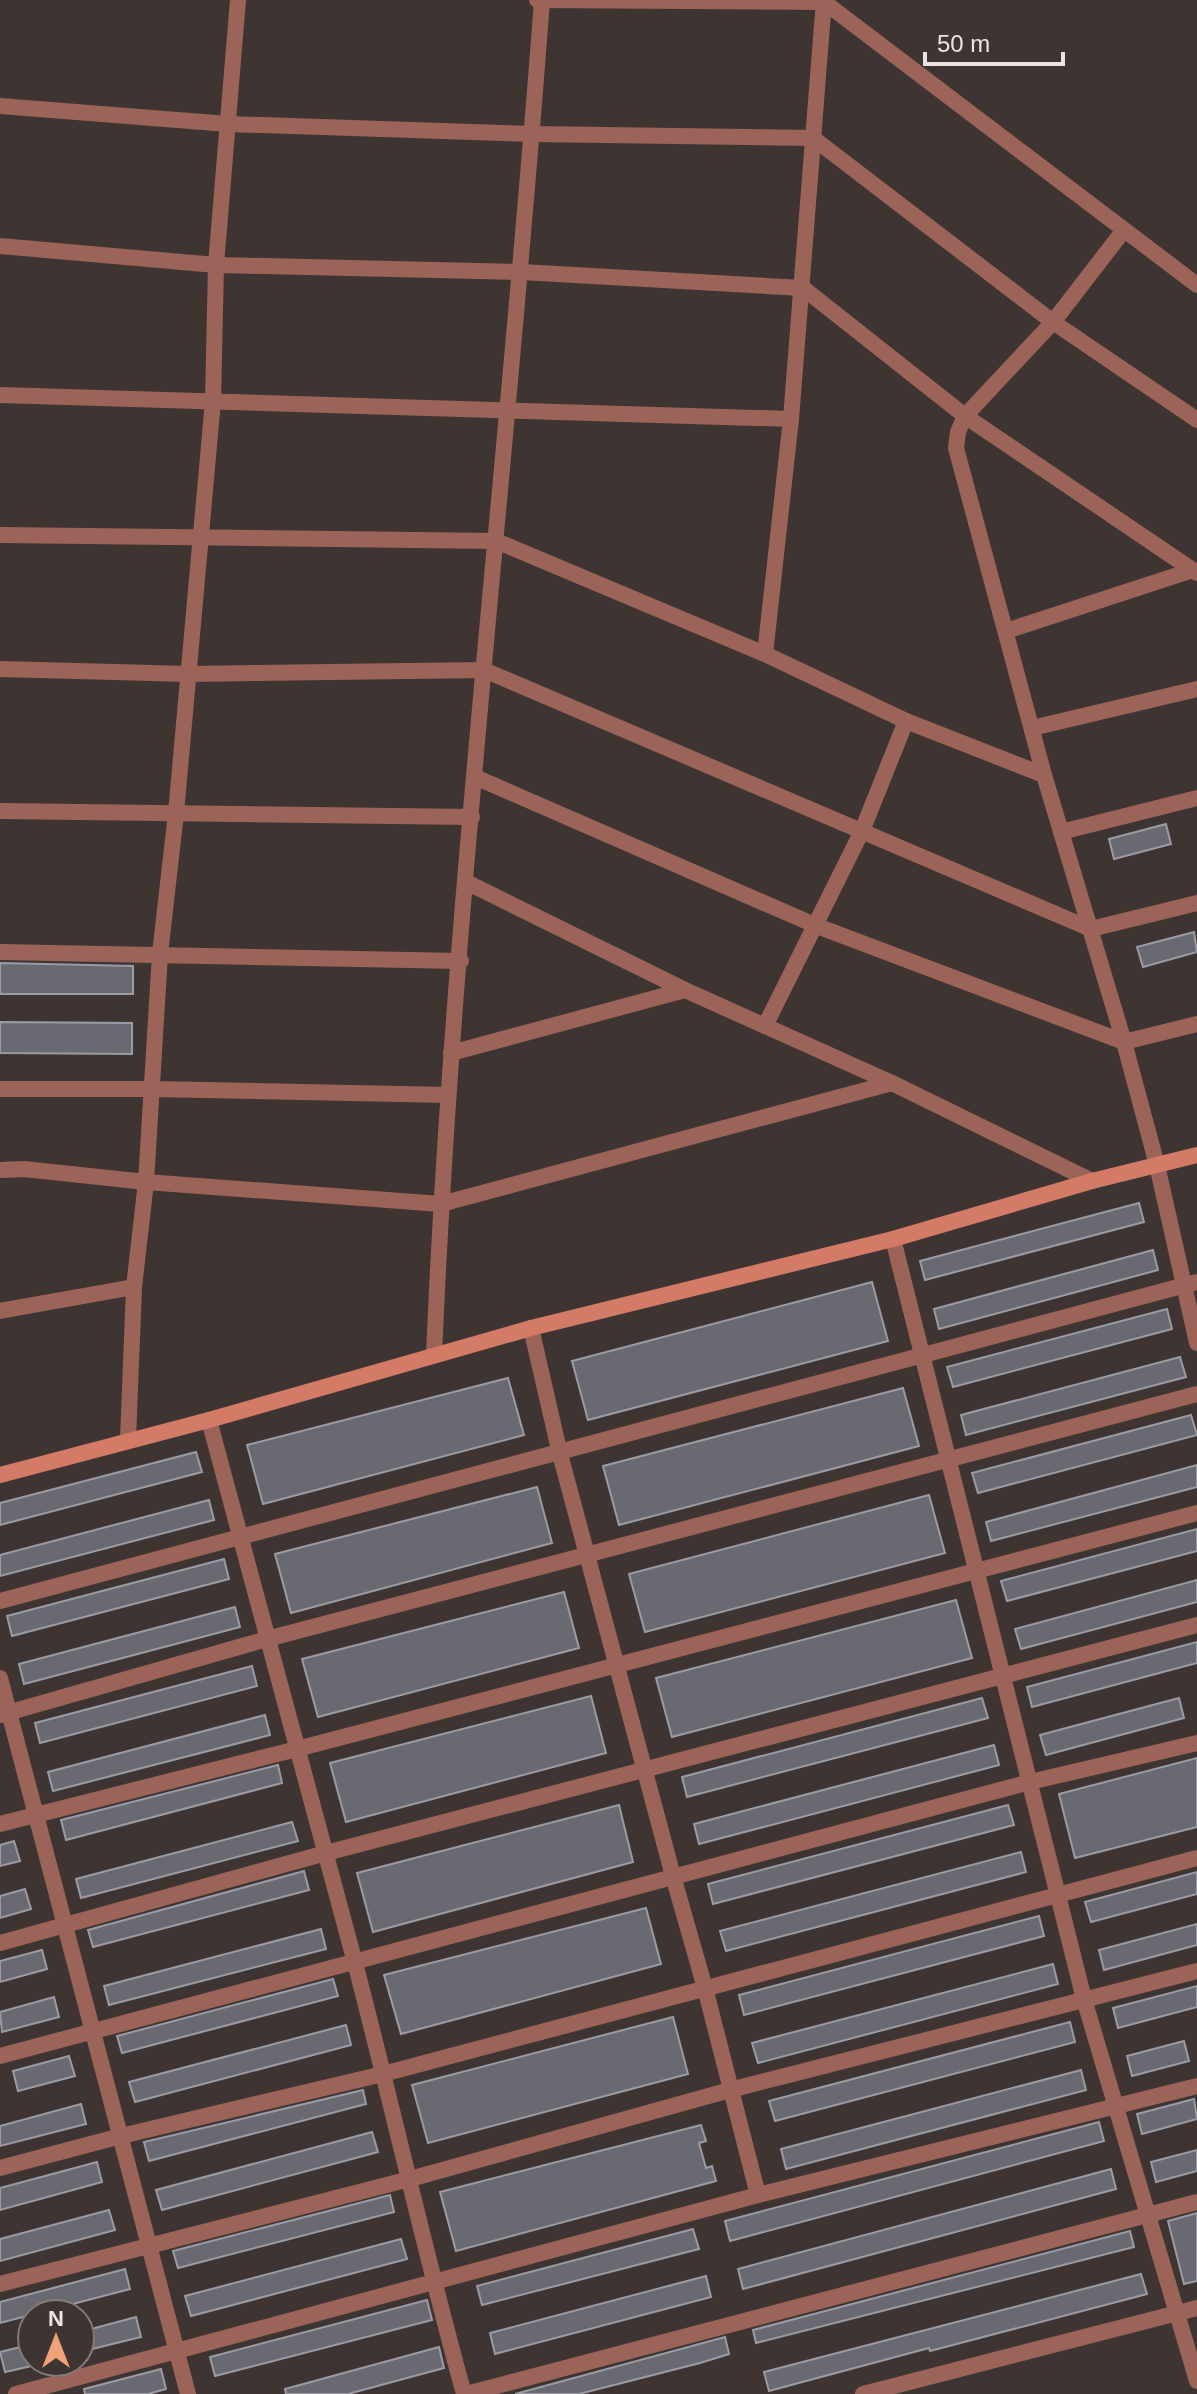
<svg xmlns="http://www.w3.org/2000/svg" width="1197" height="2394" viewBox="0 0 1197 2394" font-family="Arial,sans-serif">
<rect width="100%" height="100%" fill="#3e3532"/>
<!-- building -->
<g fill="#686971" stroke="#9a9ba4" stroke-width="2">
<polygon points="1166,824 1171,844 1114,859 1109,839"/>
<polygon points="1194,932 1197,952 1143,967 1137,947"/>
<polygon points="0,963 133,966 133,994 0,994"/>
<polygon points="0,1022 132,1023 132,1054 0,1053"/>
<polygon points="1139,1203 1144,1222 925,1280 920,1261"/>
<polygon points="1153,1250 1158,1270 939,1329 934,1309"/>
<polygon points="872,1282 888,1341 588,1420 572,1361"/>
<polygon points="1167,1309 1172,1329 953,1387 947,1367"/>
<polygon points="1180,1357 1186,1377 966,1435 961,1415"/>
<polygon points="508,1378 524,1435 263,1504 247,1445"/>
<polygon points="903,1388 919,1446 619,1525 603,1466"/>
<polygon points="1191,1415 1197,1435 978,1493 972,1473"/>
<polygon points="196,1452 202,1472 0,1525 0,1503"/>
<polygon points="1197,1465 1197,1487 991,1541 986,1522"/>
<polygon points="537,1487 552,1543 291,1613 275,1554"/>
<polygon points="929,1495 945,1553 645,1632 629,1574"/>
<polygon points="209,1500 214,1520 0,1576 0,1555"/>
<polygon points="1197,1529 1197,1551 1007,1601 1001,1581"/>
<polygon points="224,1559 229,1579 12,1636 7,1616"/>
<polygon points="1197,1580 1197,1602 1021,1649 1015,1629"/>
<polygon points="564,1592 579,1648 318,1717 302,1659"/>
<polygon points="956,1600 972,1658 672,1737 656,1678"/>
<polygon points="235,1607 240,1627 24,1684 19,1664"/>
<polygon points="1197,1642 1197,1663 1032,1707 1027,1687"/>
<polygon points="252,1666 257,1686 40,1743 35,1723"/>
<polygon points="591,1696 606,1753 346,1822 330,1763"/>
<polygon points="982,1698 988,1718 687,1797 682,1777"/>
<polygon points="1179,1698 1184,1718 1046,1755 1040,1735"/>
<polygon points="265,1715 270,1735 53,1791 48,1772"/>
<polygon points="994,1745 999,1765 699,1844 694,1824"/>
<polygon points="1197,1758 1197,1827 1075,1858 1059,1794"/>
<polygon points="278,1765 282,1783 66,1840 61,1820"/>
<polygon points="619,1805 633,1862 373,1932 357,1873"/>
<polygon points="1008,1805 1014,1825 713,1904 708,1884"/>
<polygon points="292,1822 298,1841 81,1898 76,1879"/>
<polygon points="14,1841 20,1861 0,1866 0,1845"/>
<polygon points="1021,1852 1026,1872 726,1951 720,1931"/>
<polygon points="304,1871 309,1890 93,1947 88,1930"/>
<polygon points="1197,1872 1197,1894 1091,1922 1085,1902"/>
<polygon points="25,1889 31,1909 0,1918 0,1896"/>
<polygon points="646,1908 661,1964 401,2034 384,1975"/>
<polygon points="1039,1916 1044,1936 744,2015 739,1995"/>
<polygon points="1197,1924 1197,1945 1104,1970 1099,1950"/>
<polygon points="321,1929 326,1949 109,2005 104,1986"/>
<polygon points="42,1950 47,1969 0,1982 0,1961"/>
<polygon points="1053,1964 1058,1984 758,2063 752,2043"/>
<polygon points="333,1979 338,1996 122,2053 117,2036"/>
<polygon points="1197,1986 1197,2007 1118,2028 1113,2008"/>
<polygon points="54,1997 59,2017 2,2032 0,2012"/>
<polygon points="673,2017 688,2074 428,2143 412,2085"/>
<polygon points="1070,2022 1075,2042 775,2121 769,2101"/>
<polygon points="346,2025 351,2045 135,2102 129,2082"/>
<polygon points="1184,2041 1189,2061 1132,2076 1127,2056"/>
<polygon points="69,2056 75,2076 18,2091 13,2071"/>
<polygon points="1081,2070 1086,2090 786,2169 781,2149"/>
<polygon points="363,2090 366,2104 149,2161 144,2142"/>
<polygon points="1194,2099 1197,2119 1142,2134 1137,2114"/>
<polygon points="81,2104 86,2124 0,2146 0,2126"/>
<polygon points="1099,2122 1104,2141 730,2241 725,2221"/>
<polygon points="701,2125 706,2141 699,2143 706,2168 712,2166 716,2181 456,2251 440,2192"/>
<polygon points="372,2132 378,2152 162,2210 156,2190"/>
<polygon points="1197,2150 1197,2171 1156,2182 1151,2162"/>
<polygon points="97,2162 102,2182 0,2210 0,2188"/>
<polygon points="1111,2169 1116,2189 743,2289 738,2269"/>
<polygon points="390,2195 394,2212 178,2268 173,2251"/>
<polygon points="109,2210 115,2230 0,2261 0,2239"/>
<polygon points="1197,2213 1197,2281 1184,2284 1168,2221"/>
<polygon points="693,2229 699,2249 482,2305 477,2286"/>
<polygon points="1130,2231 1134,2247 756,2343 753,2330"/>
<polygon points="401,2239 407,2259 191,2316 185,2296"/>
<polygon points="125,2269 130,2289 0,2323 0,2302"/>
<polygon points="1141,2274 1147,2294 930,2351 929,2348 769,2391 764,2372"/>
<polygon points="706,2276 711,2297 495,2354 490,2333"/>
<polygon points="427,2300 432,2320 215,2376 210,2357"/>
<polygon points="136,2317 141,2337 84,2351 80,2332"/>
<polygon points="725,2337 729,2354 700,2363 579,2394 515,2394"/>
<polygon points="32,2344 32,2366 5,2372 0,2352"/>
<polygon points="439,2347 444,2368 348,2394 286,2394 285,2389"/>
<polygon points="161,2369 166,2389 148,2394 85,2394 84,2389"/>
</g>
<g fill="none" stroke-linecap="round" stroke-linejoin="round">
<!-- street -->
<g stroke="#9c6458" stroke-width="16">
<polyline points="537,0 824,2 1197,285"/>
<polyline points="0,106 228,124 533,134 813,138 1053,322 1197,420"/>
<polyline points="1124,230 1053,322 965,416 958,432 956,448 1044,775 1124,1042 1157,1165 1197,1343"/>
<polyline points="0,246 216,265 522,272 803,288 965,416 1197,573"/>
<polyline points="0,395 791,419"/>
<polyline points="0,535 496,541 765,654 906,721 1044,775"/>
<polyline points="1006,631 1193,570"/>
<polyline points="765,654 791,419 824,0"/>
<polyline points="0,669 189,674 484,670 1091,929 1197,903"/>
<polyline points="1032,728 1197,689"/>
<polyline points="475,777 817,926 1124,1042 1197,1024"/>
<polyline points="0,811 472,817"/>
<polyline points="1061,832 1197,798"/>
<polyline points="466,882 685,990 892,1083 1092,1181"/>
<polyline points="0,952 461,961"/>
<polyline points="765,1026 862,831 906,721"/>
<polyline points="451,1053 685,990"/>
<polyline points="0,1089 152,1089 448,1095"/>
<polyline points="0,1170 24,1169 146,1182 441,1204 892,1083"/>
<polyline points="893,1239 1084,1999 1197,2381"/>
<polyline points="0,1311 134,1287"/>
<polyline points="531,1328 560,1454 673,1876 705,1988 758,2195"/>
<path d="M434 1355C453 902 509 452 542 0"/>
<path d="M209 1420C256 1600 307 1779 354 1959 392 2104 424 2250 464 2394"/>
<polyline points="128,1440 134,1287 146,1182 160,954 176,813 213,401 216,265 238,0"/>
<polyline points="0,1601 1197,1282"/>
<polyline points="0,1678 188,2394"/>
<polyline points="0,1715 267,1639 1197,1394"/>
<polyline points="0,1824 297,1749 1197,1513"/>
<polyline points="0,1943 326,1853 1197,1625"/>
<polyline points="0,2056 1030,1782 1197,1743"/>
<polyline points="0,2168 121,2136 383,2074 1197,1858"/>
<polyline points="0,2284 410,2179 730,2090 1197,1971"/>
<polyline points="16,2394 758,2195 1197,2086"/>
<polyline points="466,2394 1197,2202"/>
<polyline points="863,2394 1197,2308"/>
</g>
<!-- secondary -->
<polyline stroke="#d47b68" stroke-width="16" points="0,1475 209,1420 531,1328 893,1239 1092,1181 1197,1155"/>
</g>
<!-- north arrow -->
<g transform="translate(56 2338)"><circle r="38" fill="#3e3532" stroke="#837b78" stroke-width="2"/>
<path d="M0-6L14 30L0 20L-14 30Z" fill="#f0a378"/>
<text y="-12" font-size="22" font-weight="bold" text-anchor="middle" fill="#eae4e2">N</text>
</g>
<!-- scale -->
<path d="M925 52v12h138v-12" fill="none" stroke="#eae4e2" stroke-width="4"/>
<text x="937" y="52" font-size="24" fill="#eae4e2" stroke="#3e3532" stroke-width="6" paint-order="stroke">50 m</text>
</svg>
